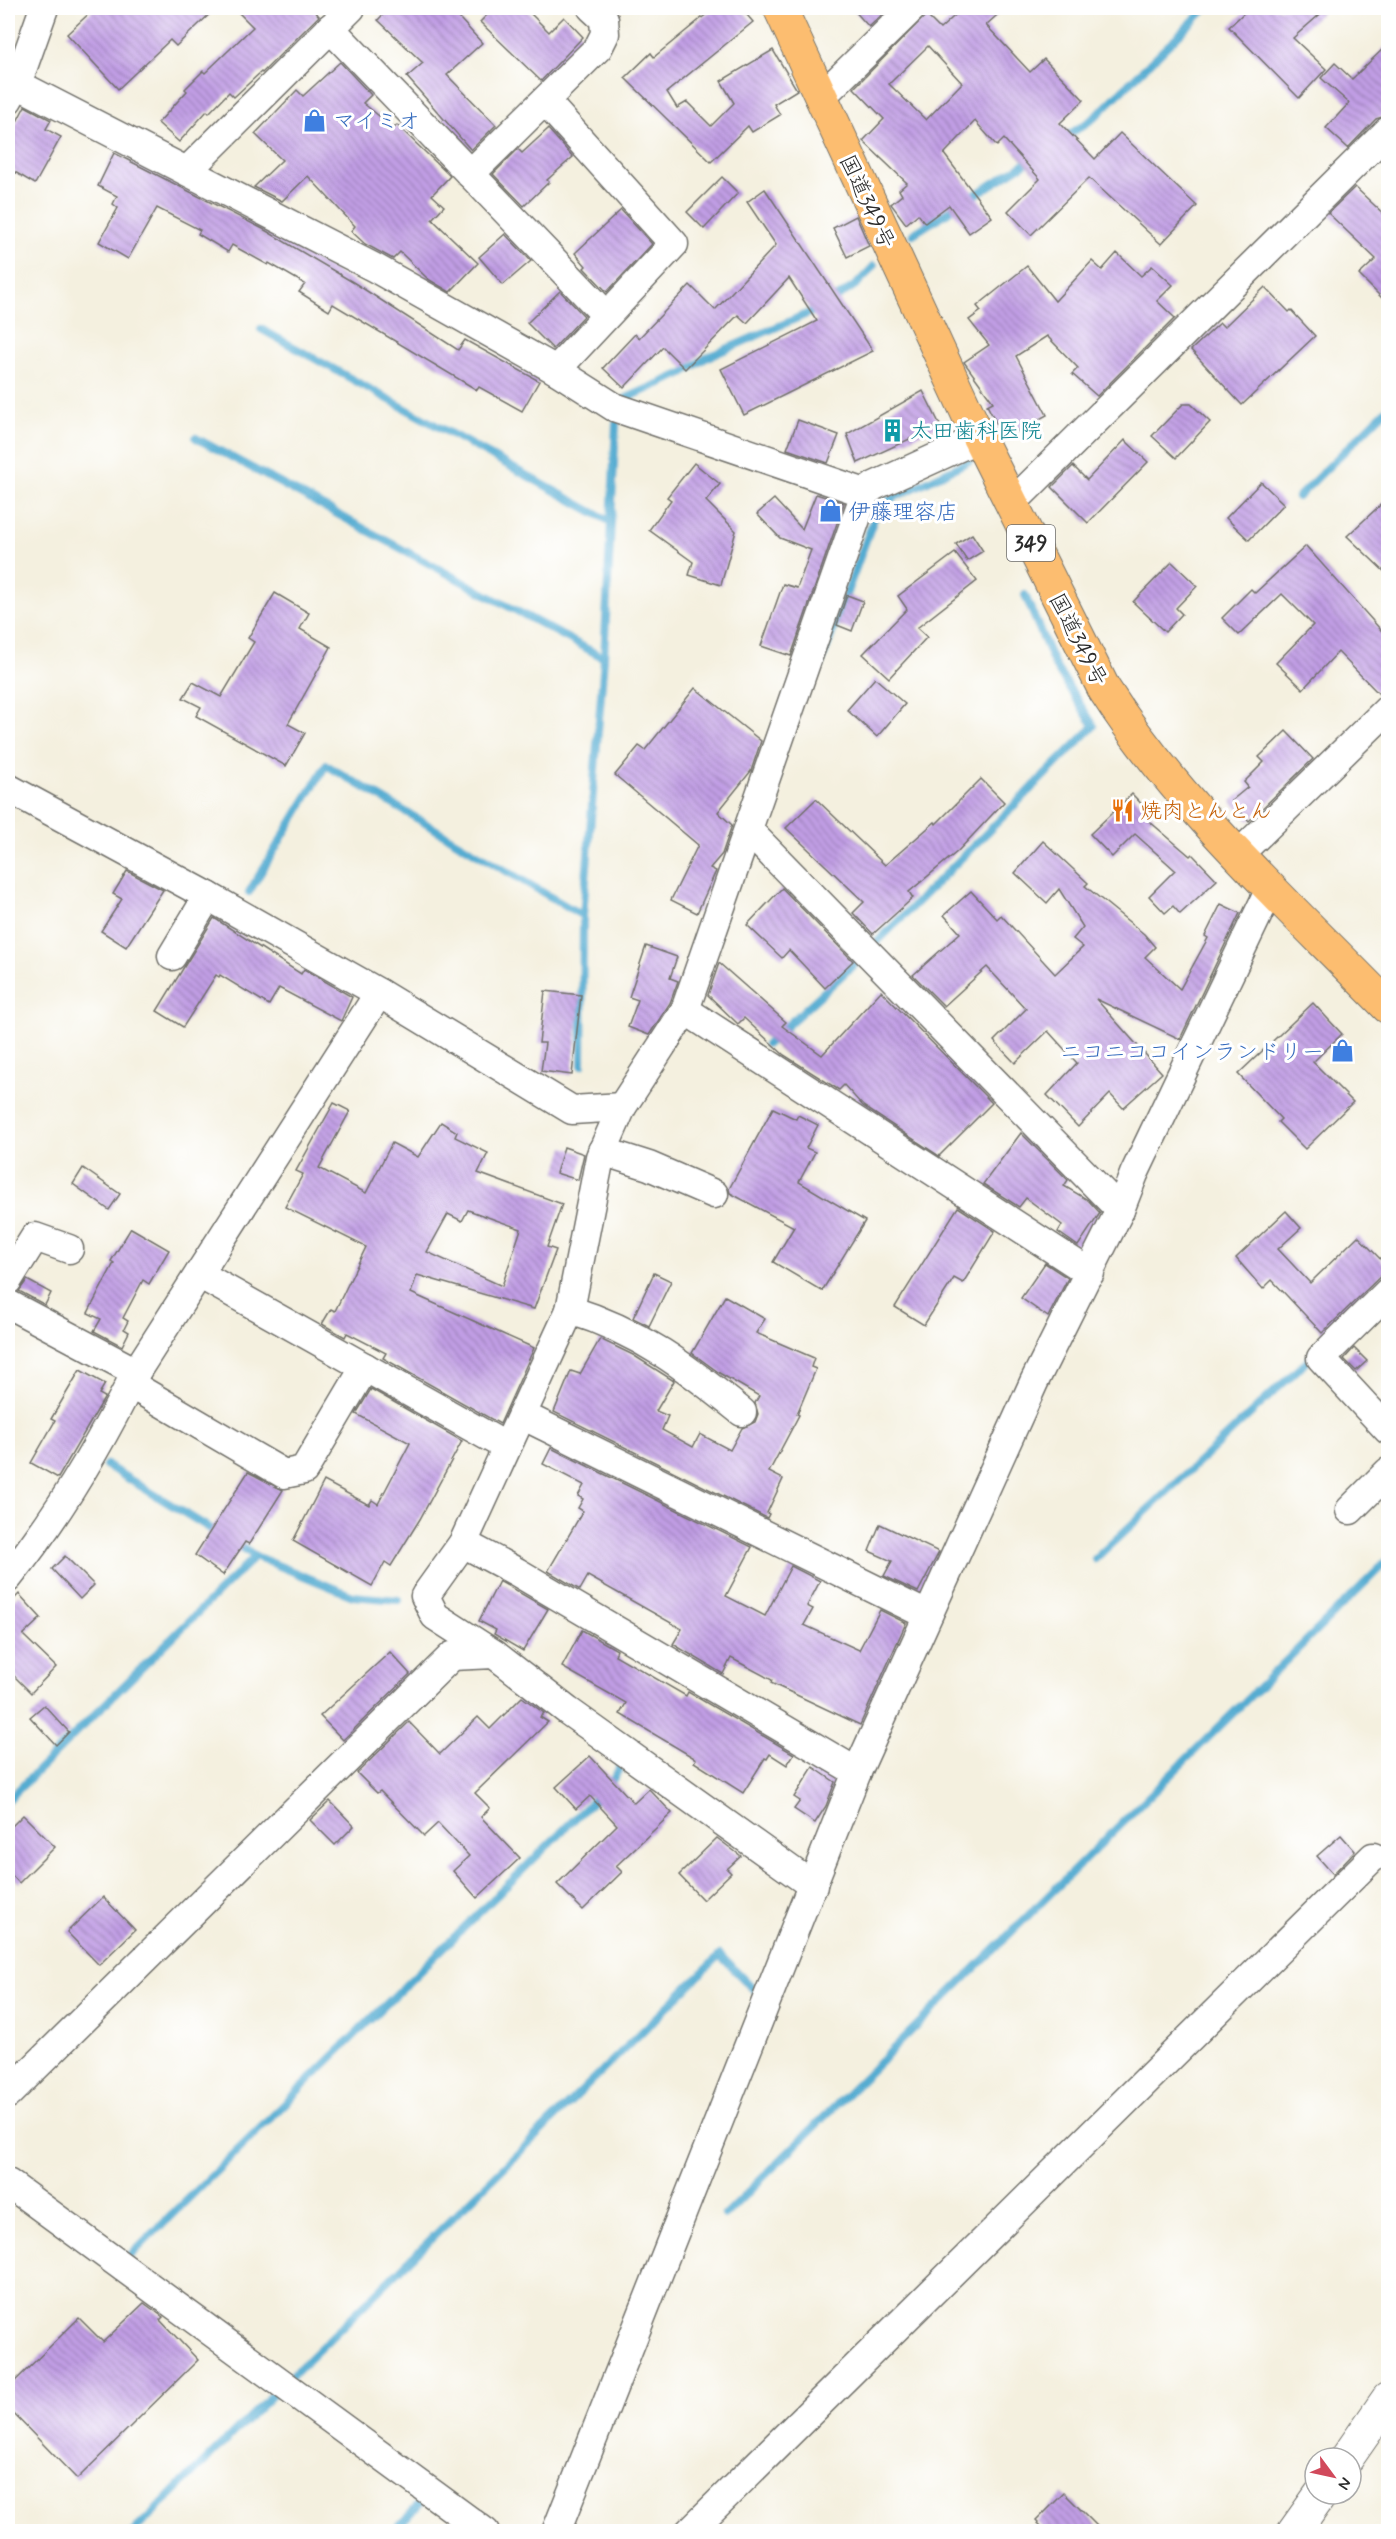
<svg xmlns="http://www.w3.org/2000/svg" width="1396" height="2539" viewBox="0 0 1396 2539" font-family="Mynerve,'Klee One',sans-serif">
<defs>
<pattern id="building-back-hatch" width="6" height="6" patternUnits="userSpaceOnUse" patternTransform="scale(1.5)"><rect width="6" height="6" fill="#c19ee5"/><path d="M-1 5l2 2M0 0l6 6M5-1l2 2" fill="none" stroke="#9d81ba"/></pattern>
</defs>
<rect width="100%" height="100%" fill="#fff"/>
<filter id="ink" filterUnits="userSpaceOnUse"><feTurbulence type="fractalNoise" baseFrequency=".0167" numOctaves="2"/><feDisplacementMap in="SourceGraphic" scale="12" xChannelSelector="R" yChannelSelector="G"/><feConvolveMatrix kernelMatrix="1 2 1 2 8 2 1 2 1" color-interpolation-filters="sRGB"/></filter>
<filter id="wash" filterUnits="userSpaceOnUse"><feTurbulence type="fractalNoise" baseFrequency=".008" numOctaves="4" result="noise"/><feDisplacementMap in="SourceGraphic" scale="24" xChannelSelector="R" yChannelSelector="G"/><feGaussianBlur stdDeviation="1.35" result="paint"/><feColorMatrix in="noise" values="0 0 0 0 0 0 0 0 0 0 0 0 0 0 0 0 0 1.4 0 .05"/><feComposite in="paint" operator="in"/></filter>
<g filter="url(#wash)">
<rect width="100%" height="100%" fill="#f4f0df"/>
<g fill="none" stroke-linecap="round" stroke-linejoin="round">
<!-- stream -->
<g stroke="#54acd1" stroke-width="8">
<polyline points="1064,138 1094,118 1206,8"/>
<polyline points="913,234 1034,158"/>
<polyline points="829,303 857,284 874,266"/>
<polyline points="261,329 611,522"/>
<polyline points="627,398 683,373 706,358 818,309"/>
<polyline points="196,438 604,658"/>
<polyline points="1298,497 1388,408"/>
<polyline points="820,666 879,505 969,461"/>
<polyline points="249,892 326,765 583,916"/>
<polyline points="872,947 1094,726 1055,666 1025,595"/>
<polyline points="767,1044 863,956"/>
<polyline points="582,1065 583,916 604,658 616,424"/>
<polyline points="106,1465 219,1534"/>
<polyline points="234,1543 255,1556 353,1596 398,1600"/>
<polyline points="1095,1559 1309,1359"/>
<polyline points="8,1800 255,1556"/>
<polyline points="725,2215 1388,1560"/>
<polyline points="129,2257 610,1784 623,1763"/>
<polyline points="133,2532 720,1955 758,1994"/>
<polyline points="393,2532 420,2504"/>
</g>
</g>
<g id="blocks">
<!-- building -->
<g fill="url(#building-back-hatch)" fill-rule="evenodd">
<polygon points="95,8 216,8 176,46 170,40 118,89 67,34"/>
<polygon points="234,8 312,8 319,16 262,73 261,72 234,97 229,92 209,113 207,111 179,142 158,123 187,91 185,89 203,71 205,73 253,27"/>
<polygon points="389,8 450,8 482,43 447,75 496,125 471,150 407,77 423,63 378,20"/>
<polygon points="494,8 525,8 549,32 564,17 583,37 541,81 480,22"/>
<polygon points="714,8 741,8 753,22 667,92 677,108 687,102 711,126 734,103 721,81 773,50 797,90 774,104 780,115 752,132 748,126 711,162 625,78 651,53 654,57"/>
<polygon points="852,8 889,8 869,27"/>
<path d="M963 8H1005L986 25 1030 72 1044 59 1084 100 1060 123 1095 159 1120 133 1197 206 1161 244 1089 178 1031 235 1008 211 1040 179 1004 139 997 146 975 121 944 154 992 217 969 233 949 205 925 223 918 214 906 224 891 204 902 195 899 190 907 183 863 141 884 119 854 88 926 15 940 29ZM928 46 962 83 926 120 889 84Z"/>
<polygon points="1249,8 1327,8 1293,38 1326,69 1299,98 1229,27"/>
<polygon points="1389,43 1389,115 1376,119 1348,148 1326,128 1349,103 1321,78 1335,63 1352,79"/>
<polygon points="340,62 371,95 363,103 394,128 397,125 450,176 432,195 444,206 432,219 478,263 450,292 428,279 400,252 393,259 365,244 351,231 355,226 308,176 282,201 254,187 282,160 255,134 297,90 303,96"/>
<polygon points="25,106 51,120 46,129 61,137 35,184 8,168 8,139"/>
<polygon points="548,129 573,157 547,180 549,182 524,206 493,174 518,149 522,153"/>
<polygon points="114,153 263,229 356,284 458,350 465,340 539,381 522,411 479,387 477,390 333,304 329,311 299,292 305,284 269,263 268,265 232,245 228,252 198,234 200,230 157,208 128,259 99,242 118,208 113,204 117,196 98,186"/>
<polygon points="722,177 738,193 704,229 687,212"/>
<polygon points="1355,187 1389,219 1389,305 1359,275 1376,259 1328,213"/>
<polygon points="765,189 873,351 744,415 721,369 817,321 789,278 747,323 738,315 685,369 663,347 624,388 603,368 635,334 639,338 690,285 715,310 776,245 747,202"/>
<polygon points="621,210 652,244 607,292 584,268 586,266 575,253"/>
<polygon points="856,216 869,246 847,257 833,228"/>
<polygon points="505,234 531,261 503,285 479,257"/>
<polygon points="1117,253 1141,276 1152,266 1173,285 1157,301 1175,318 1097,396 1072,374 1078,368 1047,336 1016,356 1047,415 1004,438 987,405 993,402 964,362 989,345 969,320 981,311 977,306 1027,266 1055,301 1092,261 1102,270"/>
<polygon points="1265,287 1289,312 1291,310 1315,336 1242,405 1191,350 1220,323 1224,327"/>
<polygon points="560,291 584,316 553,349 527,323"/>
<polygon points="923,391 940,425 858,463 847,434"/>
<polygon points="1183,404 1191,404 1210,422 1176,458 1152,436"/>
<polygon points="798,420 839,435 828,463 787,449"/>
<polygon points="1125,440 1148,462 1088,523 1052,487 1073,466 1087,480"/>
<polygon points="694,463 720,484 706,501 736,531 721,585 689,575 693,562 649,530 671,500 667,497"/>
<polygon points="1261,482 1284,504 1249,540 1226,518"/>
<polygon points="816,494 844,503 791,656 761,646 783,584 797,588 811,550 780,538 757,514 774,499 802,529"/>
<polygon points="1389,497 1389,576 1347,536"/>
<polygon points="972,534 983,551 967,561 956,544"/>
<polygon points="1306,546 1389,639 1389,693 1380,695 1338,652 1303,689 1276,663 1313,625 1282,594 1239,635 1222,618 1251,589 1255,593"/>
<polygon points="955,553 977,581 917,628 927,637 889,678 863,654 907,609 898,596"/>
<polygon points="1172,562 1197,586 1176,608 1182,614 1165,632 1133,602"/>
<polygon points="275,593 309,613 300,629 331,647 288,724 305,733 286,766 196,716 201,707 183,698 193,682 221,697 254,642 248,638"/>
<polygon points="847,595 863,601 852,631 837,625"/>
<polygon points="875,678 905,704 877,737 847,710"/>
<polygon points="695,688 761,741 751,771 718,812 732,825 722,854 710,868 716,871 697,913 671,900 698,845 615,775 639,746 645,750"/>
<polygon points="1286,731 1313,759 1249,821 1231,801 1248,787 1244,782 1264,762 1259,757"/>
<polygon points="981,779 1004,802 958,851 909,892 913,898 873,934 853,913 864,902 786,828 816,799 885,865 935,822 936,824"/>
<polygon points="1132,794 1154,817 1149,821 1190,856 1192,854 1217,880 1180,914 1173,906 1165,913 1149,896 1175,870 1135,834 1112,857 1090,834"/>
<polygon points="1043,841 1088,883 1085,886 1144,934 1155,947 1145,957 1180,989 1208,938 1205,936 1221,904 1240,913 1180,1039 1096,999 1162,1073 1123,1108 1110,1094 1078,1127 1047,1095 1077,1063 1048,1031 1015,1063 994,1041 1026,1009 987,967 944,1006 913,975 960,933 944,915 971,891 997,919 1001,915 1055,974 1083,947 1073,939 1083,927 1059,889 1047,903 1015,873"/>
<polygon points="127,871 163,890 126,947 101,931 122,899 113,894"/>
<polygon points="782,888 853,961 825,988 789,950 782,958 747,925"/>
<polygon points="214,918 301,974 304,969 352,997 341,1021 279,988 269,1005 220,975 219,977 216,975 183,1027 157,1011"/>
<polygon points="646,946 677,957 670,978 678,981 670,1003 649,1035 628,1027 638,1000 629,997"/>
<polygon points="719,963 786,1022 782,1026 822,1055 881,991 992,1103 939,1156 863,1106 844,1085 839,1090 784,1055 744,1018 738,1024 708,995"/>
<polygon points="545,991 581,995 572,1075 541,1071 545,1043 539,1043"/>
<polygon points="1313,1003 1342,1034 1313,1062 1353,1102 1305,1149 1278,1122 1281,1119 1238,1074"/>
<path d="M334 1103 350 1111 319 1168 366 1193 392 1143 418 1157 441 1122 457 1132 455 1137 488 1153 478 1173 562 1204 547 1247 556 1250 534 1309 417 1275 411 1293 534 1348 500 1424 383 1358 386 1353 347 1333 345 1337 322 1324 331 1309 335 1311 366 1247 285 1207 303 1174 296 1171ZM468 1210 521 1229 502 1286 427 1252 448 1214 462 1221Z"/>
<polygon points="773,1108 796,1119 798,1115 818,1125 806,1148 815,1152 799,1182 865,1221 822,1291 773,1262 794,1227 730,1193 729,1189"/>
<polygon points="1021,1133 1068,1180 1064,1186 1088,1200 1100,1213 1078,1246 1058,1232 1062,1225 1026,1198 1019,1207 983,1184"/>
<polygon points="564,1147 584,1154 578,1180 556,1173"/>
<polygon points="83,1168 120,1194 109,1210 73,1184"/>
<polygon points="958,1207 995,1231 963,1283 954,1278 924,1325 895,1307"/>
<polygon points="1286,1211 1301,1228 1278,1249 1310,1283 1358,1236 1389,1268 1322,1333 1272,1280 1263,1289 1236,1258"/>
<polygon points="131,1228 169,1250 149,1284 143,1280 123,1318 128,1321 124,1329 129,1332 122,1346 94,1331 101,1319 88,1313 114,1263 111,1261"/>
<polygon points="1045,1263 1068,1278 1048,1317 1021,1298"/>
<polygon points="654,1273 671,1281 649,1326 633,1318"/>
<polygon points="27,1280 51,1293 45,1305 19,1291"/>
<polygon points="725,1296 765,1319 756,1333 814,1358 811,1367 816,1369 797,1414 799,1415 769,1472 783,1479 767,1513 769,1514 767,1518 554,1412 571,1371 580,1374 600,1339 633,1355 674,1381 656,1411 668,1416 662,1430 693,1447 700,1434 730,1450 742,1428 755,1422 758,1414 755,1403 759,1396 721,1374 692,1353"/>
<polygon points="1354,1348 1367,1361 1356,1371 1344,1359"/>
<polygon points="80,1370 105,1384 99,1394 105,1397 58,1478 31,1463 55,1421 51,1419"/>
<polygon points="371,1389 462,1441 420,1519 391,1566 385,1562 372,1586 293,1541 324,1481 369,1505 372,1500 378,1504 410,1443 356,1414"/>
<polygon points="551,1448 752,1547 726,1596 765,1616 791,1566 820,1581 807,1606 813,1609 804,1625 859,1650 880,1610 906,1623 860,1725 771,1683 772,1680 731,1658 723,1674 673,1644 682,1629 588,1576 580,1590 548,1571 583,1511 578,1508 583,1499 578,1496 584,1485 543,1464"/>
<polygon points="248,1472 283,1490 249,1544 245,1542 223,1575 195,1555"/>
<polygon points="880,1524 939,1552 918,1592 884,1576 892,1561 869,1551"/>
<polygon points="65,1556 94,1585 80,1599 52,1569"/>
<polygon points="499,1581 548,1609 523,1651 494,1634 496,1630 479,1621"/>
<polygon points="19,1594 41,1618 23,1635 56,1667 31,1693 8,1670 8,1605"/>
<polygon points="582,1630 617,1650 615,1655 686,1696 688,1692 794,1754 787,1765 770,1754 767,1759 765,1758 743,1793 694,1762 696,1759 620,1714 626,1703 562,1667"/>
<polygon points="390,1652 410,1674 343,1740 320,1716"/>
<polygon points="522,1697 544,1713 540,1717 548,1722 475,1793 490,1808 481,1817 520,1858 477,1898 453,1871 469,1856 438,1823 424,1836 380,1791 377,1793 357,1773 409,1722 440,1754 478,1717 490,1729"/>
<polygon points="44,1705 69,1732 56,1745 30,1717"/>
<polygon points="590,1756 634,1803 649,1789 672,1813 616,1866 622,1872 583,1910 557,1884 617,1825 590,1796 576,1809 556,1787"/>
<polygon points="813,1767 835,1782 826,1806 815,1823 794,1809 800,1801 794,1797"/>
<polygon points="330,1801 354,1826 335,1845 310,1820"/>
<polygon points="23,1815 55,1847 19,1883 8,1871 8,1830"/>
<polygon points="1341,1835 1355,1851 1333,1874 1317,1856"/>
<polygon points="717,1838 741,1856 727,1869 731,1873 703,1900 679,1875"/>
<polygon points="103,1897 135,1930 99,1965 67,1932"/>
<polygon points="144,2303 163,2317 160,2320 198,2360 77,2479 8,2408 8,2388 79,2318 103,2342"/>
<polygon points="1064,2493 1103,2532 1047,2532 1036,2521"/>
</g>
</g>
</g>
<g filter="url(#ink)">
<use href="#blocks" fill-opacity="0" stroke="#71706a" stroke-width="1.5"/>
<g fill="none" stroke-linecap="round" stroke-linejoin="round">
<defs>
<g id="minor">
<polyline points="330,28 606,315"/>
<polyline points="17,84 375,268 556,370 614,407 865,493"/>
<polyline points="820,98 912,8"/>
<polyline points="8,100 17,84 44,8"/>
<polyline points="545,101 674,244 556,370"/>
<polyline points="188,170 351,8"/>
<polyline points="470,174 598,48 605,34 604,19 592,8"/>
<polyline points="1011,504 1388,131"/>
<polyline points="8,788 208,896 379,993 572,1110 622,1107"/>
<polyline points="749,831 1120,1210"/>
<polyline points="1239,854 1388,709"/>
<polyline points="172,956 208,896"/>
<polyline points="685,1010 1090,1273"/>
<polyline points="602,1151 649,1166 714,1194"/>
<polyline points="199,1274 507,1447"/>
<polyline points="8,1280 35,1237 69,1249"/>
<polyline points="1388,1292 1321,1358 1388,1430"/>
<polyline points="8,1304 136,1372 379,993"/>
<path d="M570 1310C641 1332 686 1367 742 1412"/>
<polyline points="130,1384 284,1474 304,1470 365,1367"/>
<polyline points="522,1415 927,1615"/>
<polyline points="1350,1510 1388,1472"/>
<polyline points="463,1543 517,1572 857,1772"/>
<path d="M8 1578C59 1515 100 1445 136 1372"/>
<polyline points="494,1654 435,1616 425,1596 463,1543 570,1310 600,1157 622,1107 685,1010 865,493 874,486 979,438"/>
<polyline points="8,2094 452,1656 494,1654 568,1711 813,1886"/>
<polyline points="8,2183 485,2532"/>
<polyline points="556,2532 857,1772 1034,1382 1120,1210 1134,1174 1271,887"/>
<polyline points="689,2532 1373,1857"/>
</g>
<g id="tertiary">
<polyline points="1347,2458 1388,2399"/>
<polyline points="1294,2532 1321,2494"/>
</g>
<path id="trunk" d="M780 8 979 438 1104 689C1180 808 1290 906 1388 1007"/>
</defs>
<!-- minor casing -->
<use href="#minor" stroke="#71706a" stroke-width="31"/>
<!-- tertiary casing -->
<use href="#tertiary" stroke="#71706a" stroke-width="35"/>
<!-- trunk casing -->
<use href="#trunk" stroke="#71706a" stroke-width="35"/>
<!-- minor -->
<use href="#minor" stroke="#fff" stroke-width="28"/>
<!-- tertiary -->
<use href="#tertiary" stroke="#fff" stroke-width="33"/>
<!-- trunk -->
<use href="#trunk" stroke="#fcbd6f" stroke-width="33"/>
</g>
</g>
<!-- icons -->
<defs>
<symbol id="shop-bare" viewBox="-9 -9 18 18"><path d="M-5-2.5h2.3a2.7 3.5 0 0 1 5.4 0H5L5.5 6h-11ZM-1.5-2.5h3a1.5 2.3 0 0 0-3 0Z" fill="#3f7fe0" stroke="#fff" stroke-width="2.5" paint-order="stroke"/></symbol>
<symbol id="building-bare" viewBox="-9 -9 18 18"><path d="M-4-6H4V6H1V3H-1V6H-4ZM-2.5-4.3h1.7v1.8h-1.7ZM.8-4.3h1.7v1.8H.8ZM-2.5-1h1.7V.8h-1.7ZM.8-1h1.7V.8H.8Z" fill="#0f9aa8" stroke="#fff" stroke-width="2.5" paint-order="stroke"/></symbol>
<symbol id="restaurant-bare" viewBox="-9 -9 18 18"><path d="M-5-6h1v4h1v-4h1v4h1v-4h1v5L-1.5 .5V6h-2V.5L-5-1ZM5-6V6H3V1.5H1.5Q1.5-4 5-6Z" fill="#e8710a" stroke="#fff" stroke-width="2.5" paint-order="stroke"/></symbol>
</defs>
<g fill-rule="evenodd">
<use href="#shop-bare" x="298" y="104" width="33" height="33"/>
<use href="#building-bare" x="876" y="414" width="33" height="33"/>
<use href="#shop-bare" x="814" y="494" width="33" height="33"/>
<use href="#restaurant-bare" x="1106" y="794" width="33" height="33"/>
<use href="#shop-bare" x="1326" y="1034" width="33" height="33"/>
</g>
<g text-anchor="middle" stroke-width="6" stroke-linejoin="round" paint-order="stroke">
<!-- shield labels -->
<rect fill="#fff" stroke="#6b6b6b" stroke-width="1.5" x="1007" y="525" width="48" height="36" rx="4.5"/>
<g font-size="21" font-weight="bold" fill="#2b2b2b">
<text x="1031" y="550">349</text>
</g>
<!-- shop labels -->
<g font-size="22" fill="#366cbe" stroke="#fff" text-anchor="start">
<text x="333" y="128">マイミオ</text>
<text x="848" y="519">伊藤理容店</text>
<text x="1324" y="1059" text-anchor="end">ニコニココインランドリー</text>
</g>
<!-- street labels -->
<g font-size="22" fill="#2b2b2b" stroke="#fff">
<text transform="translate(868 201) rotate(65)" y="8">国道349号</text>
<text transform="translate(1079 639) rotate(63)" y="8">国道349号</text>
</g>
<!-- culture labels -->
<g font-size="22" fill="#0d838f" stroke="#fff" text-anchor="start">
<text x="910" y="438">太田歯科医院</text>
</g>
<!-- food labels -->
<g font-size="22" fill="#c56008" stroke="#fff" text-anchor="start">
<text x="1140" y="818">焼肉とんとん</text>
</g>
</g>
<!-- margin -->
<rect width="1396" height="2539" fill="none" stroke="#fff" stroke-width="30"/>
<!-- north arrow -->
<g transform="translate(1333 2476) rotate(123)"><circle r="28" fill="#ffffff" stroke="#aaaaaa" stroke-width="1.5"/>
<path d="M0-4.5L10 22L0 15L-10 22Z" fill="#d1495b"/>
<text y="-9" font-size="16" font-weight="bold" text-anchor="middle" fill="#2b2b2b">N</text>
</g>
</svg>
